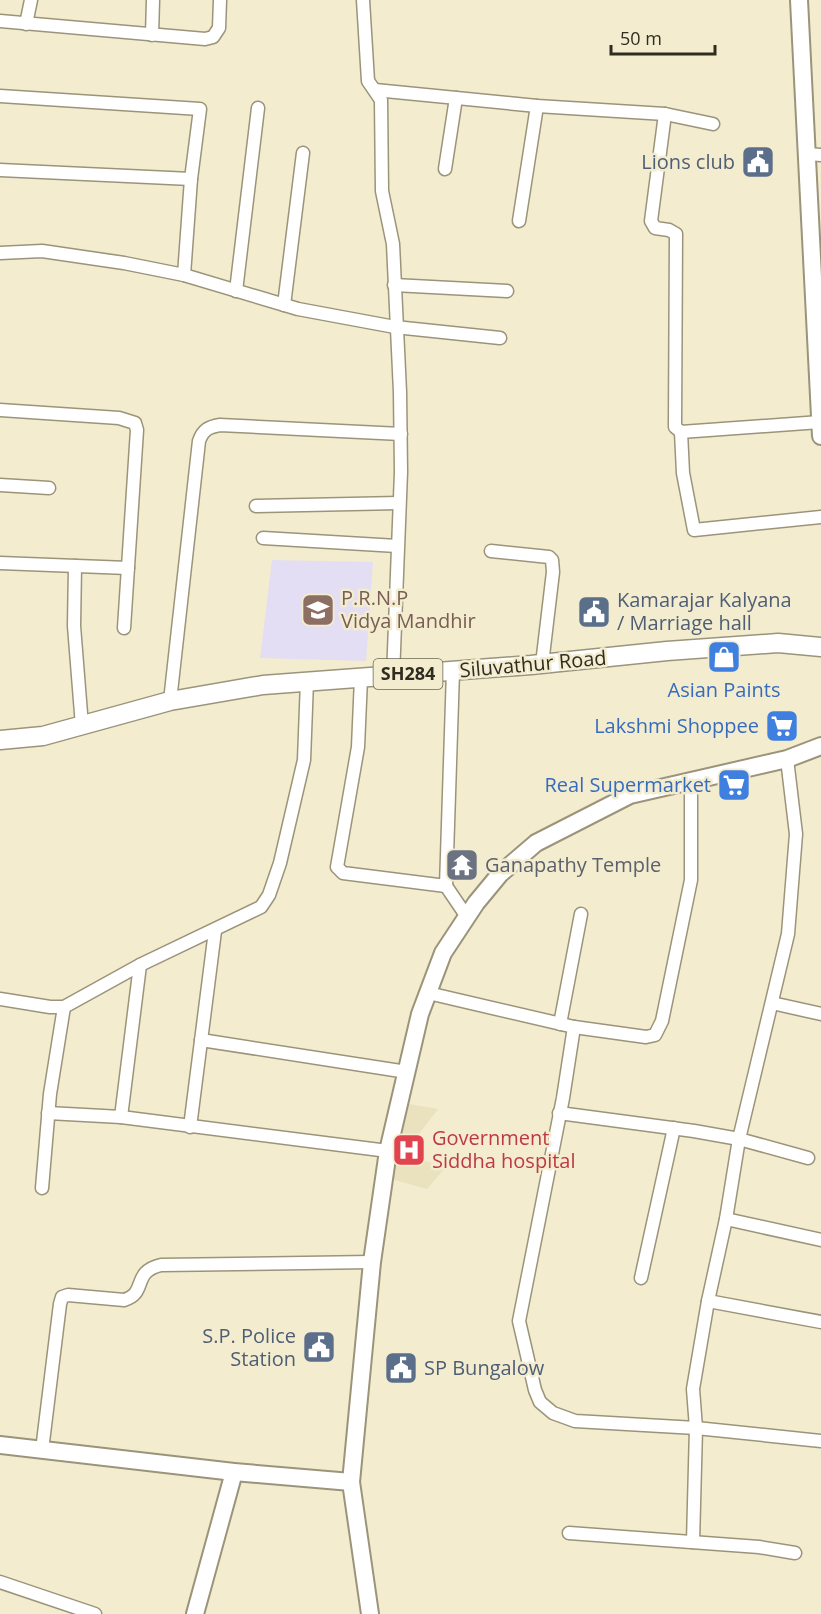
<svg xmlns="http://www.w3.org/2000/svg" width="821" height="1614" viewBox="0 0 821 1614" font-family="'Open Sans',sans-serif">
<rect width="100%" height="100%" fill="#f3eccf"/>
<!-- built -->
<polygon fill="#eae1be" points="409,1104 438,1109 415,1139 423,1160 445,1168 427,1189 391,1179"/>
<!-- education -->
<polygon fill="#e3def3" points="272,560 373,562 366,661 260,658"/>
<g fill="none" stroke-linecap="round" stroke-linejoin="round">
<defs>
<g id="street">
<polyline points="363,0 368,81 381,100 382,191 393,244 400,392 401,472 393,676"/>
<polyline points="0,21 205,39 213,37 219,28 220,0"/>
<polyline points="26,24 31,0"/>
<polyline points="152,35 153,0"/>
<polyline points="375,90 537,106 665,114 713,124"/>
<polyline points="0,96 200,109 191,179 184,275"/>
<polyline points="665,114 651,221 655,228 669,230 676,234 675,427 681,432 820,422"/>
<polyline points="807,154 821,155"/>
<polyline points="445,169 456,98"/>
<polyline points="0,170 191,179"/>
<polyline points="519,221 537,106"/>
<polyline points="0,253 42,251 124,263 184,275 298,309 395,327 500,338"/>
<polyline points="394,285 507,291"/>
<polyline points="236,291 258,108"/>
<polyline points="284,305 303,153"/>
<polyline points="0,410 119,418 135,423 137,430 124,628"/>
<polyline points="681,432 683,473 694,530 821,517"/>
<polyline points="0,485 49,488"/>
<polyline points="256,506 399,503"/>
<polyline points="263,538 397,546"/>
<polyline points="491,551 549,557 552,560 553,572 542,664"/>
<polyline points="0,563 128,568"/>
<polyline points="75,566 74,626 82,726"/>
<polyline points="361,678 358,747 337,867 343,873 446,886 453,671"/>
<path d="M170 701 199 441C203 430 208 427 220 425L401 434"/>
<polyline points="446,886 467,917"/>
<polyline points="428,993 574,1027 646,1037 655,1035 662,1021 691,880 691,780"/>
<polyline points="0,999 50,1007 64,1007 140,965 261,907 269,895 280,863 304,760 307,681"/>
<polyline points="772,1003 821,1014"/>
<polyline points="560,1024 581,914"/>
<polyline points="574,1027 563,1098 519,1321 535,1390 540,1402 553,1413 575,1421 696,1428 821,1441"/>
<polyline points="201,1040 407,1072"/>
<polyline points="48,1113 121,1117 388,1151"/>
<polyline points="559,1113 694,1131 739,1139 808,1158"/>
<polyline points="121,1117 140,965"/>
<polyline points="190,1127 215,931"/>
<polyline points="42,1188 50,1094 64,1007"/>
<polyline points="726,1219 821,1240"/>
<polyline points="641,1278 674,1128"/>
<polyline points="708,1301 821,1322"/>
<path d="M42 1450 60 1304 62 1297 68 1295 124 1300C148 1293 131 1272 161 1265L372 1262"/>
<polyline points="569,1533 759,1547 795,1553"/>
<polyline points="693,1542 696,1428 693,1389 708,1301 726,1219 739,1139 788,934 796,834 787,759"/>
<polyline points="0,1582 95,1614"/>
</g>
<g id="secondary">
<polyline points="799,0 821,436"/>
<polyline points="0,1445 234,1472 351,1482 372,1262 388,1151 420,1014 443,953 476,903 500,874 536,843 630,795 787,759 821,746"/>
<polyline points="351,1482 370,1614"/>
<polyline points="195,1614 234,1472"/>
</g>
<polyline id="primary" points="0,740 43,736 170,701 263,685 531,665 667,651 778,643 821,647"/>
</defs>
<!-- street casing -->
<use href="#street" stroke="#9b947a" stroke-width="15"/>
<!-- secondary casing -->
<use href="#secondary" stroke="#9b947a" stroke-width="20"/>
<!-- primary casing -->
<use href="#primary" stroke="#9b947a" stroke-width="21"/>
<!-- street -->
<use href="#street" stroke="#fff" stroke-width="12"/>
<!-- secondary -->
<use href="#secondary" stroke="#fff" stroke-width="16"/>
<!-- primary -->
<use href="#primary" stroke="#fff" stroke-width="18"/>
</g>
<!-- icons -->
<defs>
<symbol id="civic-square" viewBox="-11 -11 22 22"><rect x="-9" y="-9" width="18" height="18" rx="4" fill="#5c6f8a" stroke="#f3eccf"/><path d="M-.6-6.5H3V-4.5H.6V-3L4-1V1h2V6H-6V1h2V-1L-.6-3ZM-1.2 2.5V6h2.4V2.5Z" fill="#fff"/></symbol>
<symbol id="school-square" viewBox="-11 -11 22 22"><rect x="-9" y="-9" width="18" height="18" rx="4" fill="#8d6e63" stroke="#f3eccf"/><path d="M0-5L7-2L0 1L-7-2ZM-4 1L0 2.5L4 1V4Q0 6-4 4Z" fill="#fff"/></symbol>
<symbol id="shop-square" viewBox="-11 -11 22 22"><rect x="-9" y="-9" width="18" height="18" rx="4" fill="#3f7fe0" stroke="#f3eccf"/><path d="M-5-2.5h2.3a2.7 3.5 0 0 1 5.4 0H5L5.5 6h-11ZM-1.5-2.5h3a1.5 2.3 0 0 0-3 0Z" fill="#fff"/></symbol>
<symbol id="supermarket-square" viewBox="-11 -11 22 22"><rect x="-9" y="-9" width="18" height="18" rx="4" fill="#3f7fe0" stroke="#f3eccf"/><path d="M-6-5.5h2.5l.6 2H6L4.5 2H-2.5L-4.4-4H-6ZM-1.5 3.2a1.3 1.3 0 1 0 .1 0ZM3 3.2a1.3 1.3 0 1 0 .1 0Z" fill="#fff"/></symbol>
<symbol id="temple-square" viewBox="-11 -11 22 22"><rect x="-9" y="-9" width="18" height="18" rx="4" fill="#6b7280" stroke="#f3eccf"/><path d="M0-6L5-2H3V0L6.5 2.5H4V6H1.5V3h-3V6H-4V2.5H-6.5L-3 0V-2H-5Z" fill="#fff"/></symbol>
<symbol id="hospital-square" viewBox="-11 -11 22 22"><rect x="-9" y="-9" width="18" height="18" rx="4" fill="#e0444e" stroke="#f3eccf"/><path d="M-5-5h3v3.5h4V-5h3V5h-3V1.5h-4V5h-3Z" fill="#fff"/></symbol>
</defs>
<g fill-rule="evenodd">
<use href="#civic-square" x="739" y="143" width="38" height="38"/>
<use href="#school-square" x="299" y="591" width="38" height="38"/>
<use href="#civic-square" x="575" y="593" width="38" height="38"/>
<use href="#shop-square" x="705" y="638" width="38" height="38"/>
<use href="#supermarket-square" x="763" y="707" width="38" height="38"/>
<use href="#supermarket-square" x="715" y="766" width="38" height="38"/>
<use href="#temple-square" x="443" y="846" width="38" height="38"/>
<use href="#hospital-square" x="390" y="1131" width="38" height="38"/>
<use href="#civic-square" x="300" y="1328" width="38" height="38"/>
<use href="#civic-square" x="382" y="1349" width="38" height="38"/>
</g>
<g text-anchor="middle" stroke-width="5" stroke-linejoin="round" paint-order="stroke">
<!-- shield labels -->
<rect fill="#f3eccf" stroke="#6a6656" stroke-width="1.5" x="373.5" y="659" width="69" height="30" rx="4.5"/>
<g font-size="18" font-weight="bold" fill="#2f2d22">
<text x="408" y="680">SH284</text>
</g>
<!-- service labels -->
<g font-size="20" fill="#4e5e75" stroke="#f3eccf" text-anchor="end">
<text x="735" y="169">Lions club</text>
<text x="617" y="607" text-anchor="start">Kamarajar Kalyana<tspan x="617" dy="23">/ Marriage hall</tspan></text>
<text x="296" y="1343">S.P. Police<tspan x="296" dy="23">Station</tspan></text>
<text x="424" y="1375" text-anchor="start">SP Bungalow</text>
</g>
<!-- education labels -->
<g font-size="20" fill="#785e54" stroke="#f3eccf" text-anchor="start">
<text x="341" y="605">P.R.N.P<tspan x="341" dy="23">Vidya Mandhir</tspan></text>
</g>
<!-- street labels -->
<g font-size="20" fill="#2f2d22" stroke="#f3eccf">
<text transform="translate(533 664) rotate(-5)" y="7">Siluvathur Road</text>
</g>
<!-- shop labels -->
<g font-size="20" fill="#366cbe" stroke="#f3eccf" text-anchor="end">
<text x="724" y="697" text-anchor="middle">Asian Paints</text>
<text x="759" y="733">Lakshmi Shoppee</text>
<text x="711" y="792">Real Supermarket</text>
</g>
<!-- worship labels -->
<g font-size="20" fill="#5b616d" stroke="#f3eccf" text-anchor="start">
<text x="485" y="872">Ganapathy Temple</text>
</g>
<!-- health labels -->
<g font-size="20" fill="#be3a42" stroke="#f3eccf" text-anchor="start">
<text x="432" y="1145">Government<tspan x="432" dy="23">Siddha hospital</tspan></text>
</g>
</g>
<!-- scale -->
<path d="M611 45v9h104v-9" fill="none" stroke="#2f2d22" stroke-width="3"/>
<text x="620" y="45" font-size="18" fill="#2f2d22" stroke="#f3eccf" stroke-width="4.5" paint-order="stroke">50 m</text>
</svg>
